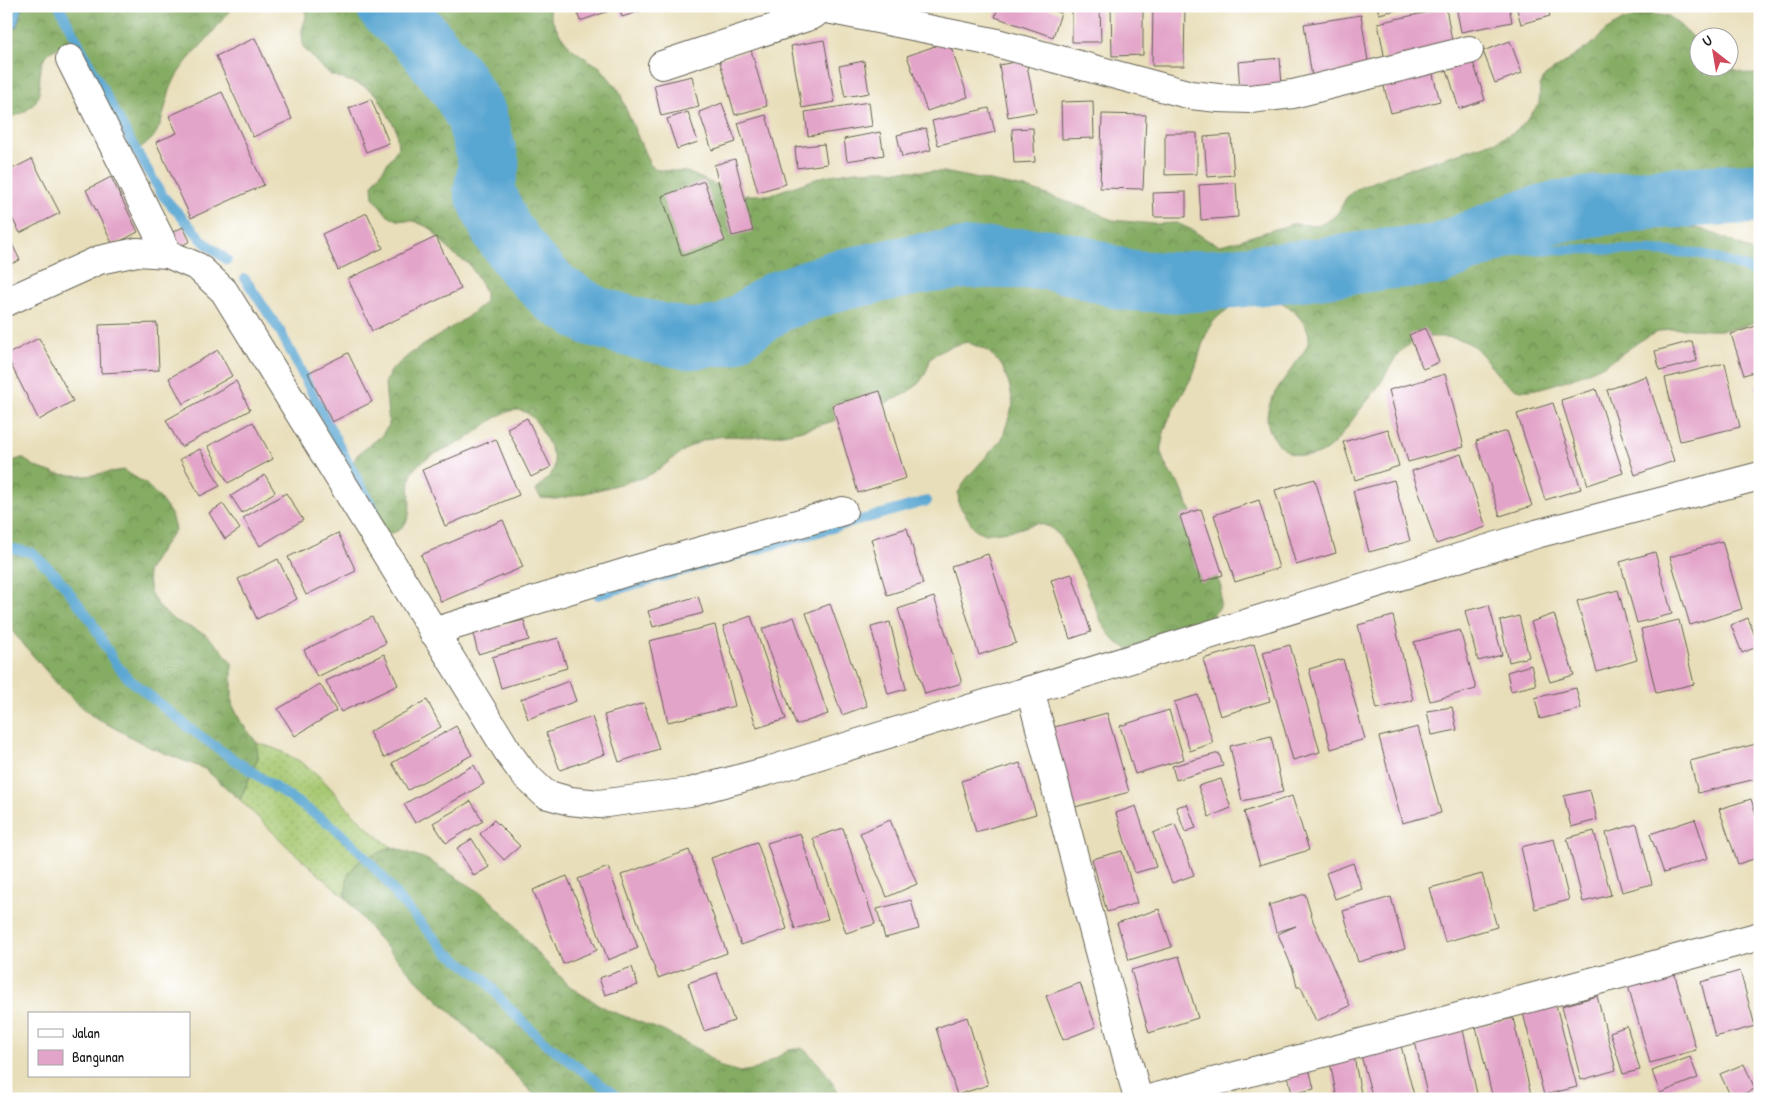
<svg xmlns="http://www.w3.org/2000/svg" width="1766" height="1105" viewBox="0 0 1766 1105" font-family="'Patrick Hand',sans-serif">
<defs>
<pattern id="grass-dots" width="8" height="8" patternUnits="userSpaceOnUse" patternTransform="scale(1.25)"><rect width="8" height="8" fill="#a7c871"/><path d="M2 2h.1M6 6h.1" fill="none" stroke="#8fab61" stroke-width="1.8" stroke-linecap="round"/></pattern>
<pattern id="forest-crowns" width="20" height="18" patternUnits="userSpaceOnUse" patternTransform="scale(1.25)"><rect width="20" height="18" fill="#85ac63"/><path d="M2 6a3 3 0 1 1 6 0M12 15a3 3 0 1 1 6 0" fill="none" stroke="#6c8b51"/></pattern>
</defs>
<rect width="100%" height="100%" fill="#fff"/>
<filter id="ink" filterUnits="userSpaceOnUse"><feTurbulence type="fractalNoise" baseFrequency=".02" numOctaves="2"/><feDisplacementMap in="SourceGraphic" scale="10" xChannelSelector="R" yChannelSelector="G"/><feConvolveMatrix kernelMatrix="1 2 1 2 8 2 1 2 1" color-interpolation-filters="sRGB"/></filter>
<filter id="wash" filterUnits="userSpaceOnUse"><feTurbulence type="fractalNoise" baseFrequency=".0096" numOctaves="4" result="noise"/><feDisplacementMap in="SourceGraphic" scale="20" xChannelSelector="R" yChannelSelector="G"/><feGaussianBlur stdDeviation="1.12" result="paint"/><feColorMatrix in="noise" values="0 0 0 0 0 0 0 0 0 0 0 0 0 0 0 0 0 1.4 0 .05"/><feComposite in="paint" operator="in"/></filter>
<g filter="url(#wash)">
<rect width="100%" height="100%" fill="#e8deb9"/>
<!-- grass -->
<path fill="url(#grass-dots)" stroke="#627246" d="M257 743C281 749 305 762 323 780 332 788 338 798 346 806 360 820 375 836 392 847L358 862 348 875 345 897 291 850 240 800 258 758Z"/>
<!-- forest -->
<g fill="url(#forest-crowns)" stroke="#506440">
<path d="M23 6H234C225 17 216 28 207 39 194 53 179 68 172 85 162 109 164 140 136 149L79 45C58 45 42 50 40 74 39 82 41 93 36 101 28 112 18 115 6 119V23L16 28Z"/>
<path d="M306 6H548L552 20 559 33 571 48 585 58 600 67 620 92 625 107 650 165 658 170 687 172 714 184 731 193 748 195H768L825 176 855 171 881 170 944 172 1030 189 1093 211 1112 220 1154 224 1177 223 1192 230 1209 241 1220 245 1233 242 1292 224 1314 225 1322 224 1331 219 1338 213 1346 198 1356 189 1401 171 1497 141 1512 133 1523 125 1539 104 1540 86 1545 76 1595 42 1605 31 1624 20 1649 14 1668 16 1681 26 1698 43V68C1708 68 1719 66 1728 68 1740 71 1748 78 1760 72V181L1731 180 1690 192 1674 206 1675 221C1683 228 1693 226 1704 230 1723 237 1743 245 1760 257V321C1744 326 1728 331 1711 330 1694 330 1677 326 1661 331 1641 337 1627 352 1609 362 1595 371 1545 389 1529 390 1501 393 1491 359 1472 345 1464 340 1454 338 1444 337 1436 337 1426 336 1419 339 1397 347 1390 369 1378 387 1371 397 1363 406 1356 415 1344 430 1331 456 1309 456 1297 457 1285 452 1278 443 1251 413 1281 385 1298 360 1303 353 1308 347 1309 338 1309 329 1303 322 1298 316 1292 308 1283 302 1273 300 1253 296 1228 305 1214 321 1203 334 1200 356 1194 372 1186 390 1173 407 1166 426 1163 434 1161 446 1162 455 1164 466 1173 477 1180 485L1221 587 1220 607 1208 621 1129 649 1116 642 1109 634 1101 621 1085 581 1075 562 1059 535 1050 527 1037 523 1015 530 985 534 975 529 959 505 958 493 967 478 1002 439 1013 405 1010 387 1002 366 988 351 967 342 949 347 931 357C928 368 925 376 918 384 902 400 877 405 857 413 825 424 795 434 761 437 742 438 724 433 705 440 685 446 670 463 651 474 645 478 637 479 630 481 606 488 581 495 556 499 551 499 546 498 541 498L536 491C541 482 551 478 554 468 556 458 549 444 544 435 522 389 498 417 469 437 453 447 434 452 419 464 398 481 422 514 399 530 395 533 386 534 381 535L348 471 357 455 380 437 389 425 385 384 390 371 410 354 466 318 485 302V291L469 264 453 254 430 228 414 221 397 220 388 216 373 197 372 185 398 148 396 129 377 95 364 86 331 75 321 67 303 47 302 30 306 17Z"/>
<polygon points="22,458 36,467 56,474 86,476 123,470 145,483 159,497 171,514 175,530 161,549 147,572 150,592 160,608 174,620 205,634 220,648 232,663 232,704 241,722 257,743 258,758 240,800 205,769 149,747 91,715 59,686 6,624 6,463"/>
<path d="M392 847 426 859 485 895 511 921 537 953 573 989 608 1010 663 1031 700 1050 721 1067 740 1072 757 1069 789 1050 802 1048C820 1062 831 1079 842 1099H538L500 1059 414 977 376 936 345 897 348 875 358 862Z"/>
</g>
<!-- water -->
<polygon fill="#59a6d2" stroke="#3a6177" points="6,6 23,6 16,28 6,23"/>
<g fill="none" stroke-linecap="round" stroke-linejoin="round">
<!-- stream -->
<g stroke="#59a6d2" stroke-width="10">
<polyline points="59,6 127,135 163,196 204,242 227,260"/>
<polyline points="1437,255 1495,250 1603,249 1697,253 1744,267 1760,275"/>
<polyline points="245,279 280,331 340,447 373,508"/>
<polyline points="6,547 32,553 57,576 90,619 115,663 129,679 188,727 220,750 331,825 358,849 387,882 398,898 448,953 485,979 504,1003 543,1041 620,1099"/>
<polyline points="598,595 927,501"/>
</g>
<!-- river -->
<polyline stroke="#59a6d2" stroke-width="61" points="387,6 420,37 457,83 476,115 489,164 484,190 501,229 527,265 556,294 593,316 639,329 688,339 727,335 776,302 835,281 919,264 970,258 1046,259 1081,266 1124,280 1175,283 1220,279 1314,269 1386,259 1437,255 1521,221 1551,213 1589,207 1650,199 1760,193"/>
</g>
<g id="blocks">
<!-- building -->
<g fill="#e3a4c9">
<polygon points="575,6 608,6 609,11 580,21"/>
<polygon points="619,6 653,6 653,7 622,17"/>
<polygon points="920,6 933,6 933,7 920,10"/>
<polygon points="998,6 1041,6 1061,13 1053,37 995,17"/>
<polygon points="1072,6 1100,6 1101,42 1072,42"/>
<polygon points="1111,6 1143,6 1143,55 1112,56"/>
<polygon points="1153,6 1185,6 1184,66 1152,66"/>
<polygon points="1377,6 1409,6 1409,7 1379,14"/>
<polygon points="1456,6 1509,6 1512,22 1461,32"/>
<polygon points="1516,6 1547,6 1550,16 1521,24"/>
<polygon points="1446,8 1453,46 1385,60 1378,23"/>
<polygon points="1361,15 1369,68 1312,77 1304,24"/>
<polygon points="255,38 292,119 253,137 216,56"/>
<polygon points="824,40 835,102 802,108 791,46"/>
<polygon points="949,41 968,97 927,111 907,56"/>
<polygon points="1510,41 1522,73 1495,83 1483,51"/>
<polygon points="751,50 767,106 735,115 719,59"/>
<polygon points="1471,55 1485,100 1459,109 1445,63"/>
<polygon points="1280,58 1282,86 1240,91 1238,62"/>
<polygon points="1026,60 1036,112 1008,117 999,65"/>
<polygon points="864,61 869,93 845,97 839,66"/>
<polygon points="1432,71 1440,101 1391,113 1383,83"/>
<polygon points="692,76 699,107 661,116 654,85"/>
<polygon points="222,92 264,185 191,218 156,142 177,133 169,116"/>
<polygon points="371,99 389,143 366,152 349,108"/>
<polygon points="1093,101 1094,138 1062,139 1061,102"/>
<polygon points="869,102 872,126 808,136 805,112"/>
<polygon points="722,103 736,142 712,150 699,112"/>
<polygon points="989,108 995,132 938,145 932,121"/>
<polygon points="688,112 698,142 677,149 667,119"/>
<polygon points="1102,114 1146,115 1143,189 1100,188"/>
<polygon points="766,115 786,184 758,192 738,123"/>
<polygon points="926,128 931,150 902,157 897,135"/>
<polygon points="1033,128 1035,162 1014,163 1012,129"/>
<polygon points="880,132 884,155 847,161 844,139"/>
<polygon points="1165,133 1197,133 1197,174 1165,175"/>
<polygon points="1231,135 1234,175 1207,177 1204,137"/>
<polygon points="824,144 827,164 797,168 795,147"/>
<polygon points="32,159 60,213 20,233 6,207 6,172"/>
<polygon points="735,159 753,231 732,236 714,165"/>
<polygon points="111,177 138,232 113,245 86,190"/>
<polygon points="704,181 725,241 682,256 662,196"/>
<polygon points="1236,183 1238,217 1201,220 1199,185"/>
<polygon points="1186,192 1186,217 1154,217 1153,193"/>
<polygon points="367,213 383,248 338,270 322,234"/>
<polygon points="183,227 190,241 176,249 169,234"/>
<polygon points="6,232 20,260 6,266"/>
<polygon points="436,237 461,289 372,331 348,279"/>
<polygon points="157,323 159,370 101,373 99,325"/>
<polygon points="1756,326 1760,337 1760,370 1744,375 1731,334"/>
<polygon points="1425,328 1439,362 1423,369 1409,335"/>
<polygon points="39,338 73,401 39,420 6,355"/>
<polygon points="1692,341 1697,361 1660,371 1655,351"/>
<polygon points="218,350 232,376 183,404 169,378"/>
<polygon points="348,353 372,402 332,422 308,373"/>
<polygon points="1725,363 1740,427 1680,441 1665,378"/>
<polygon points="1445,374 1464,447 1408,462 1389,390"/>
<polygon points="1646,376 1674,461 1635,475 1607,390"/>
<polygon points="236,381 250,410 181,447 166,420"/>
<polygon points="1760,384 1760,402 1759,402 1755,385"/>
<polygon points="1596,389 1623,473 1588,485 1561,400"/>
<polygon points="880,391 906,478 858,493 832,405"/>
<polygon points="1553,403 1581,489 1545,500 1517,414"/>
<polygon points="527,418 551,467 531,477 507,428"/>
<polygon points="253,422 273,459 228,483 208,446"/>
<polygon points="1388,429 1399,466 1355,480 1343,442"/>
<polygon points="1507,431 1532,506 1500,516 1476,441"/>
<polygon points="496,439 519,495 445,526 422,470"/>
<polygon points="200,449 220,486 200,496 180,459"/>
<polygon points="1461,454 1486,527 1436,544 1412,471"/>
<polygon points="265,475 275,492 242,513 231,496"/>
<polygon points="1315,479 1336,553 1296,565 1275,490"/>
<polygon points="1394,480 1410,541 1369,552 1353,491"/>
<polygon points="286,493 303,520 260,546 243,518"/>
<polygon points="1259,500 1279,568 1235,582 1214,515"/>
<polygon points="223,504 240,529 225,539 209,513"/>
<polygon points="1201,509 1223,575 1201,582 1180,516"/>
<polygon points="503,520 523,567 441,602 421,555"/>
<polygon points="907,528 923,584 887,595 871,539"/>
<polygon points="338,533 356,571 306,595 288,557"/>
<polygon points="1722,541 1742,609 1690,625 1670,557"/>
<polygon points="1655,552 1672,614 1637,623 1620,562"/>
<polygon points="988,554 1016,643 979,655 951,566"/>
<polygon points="278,559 297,599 257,619 238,579"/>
<polygon points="1072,574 1091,632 1070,639 1051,580"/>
<polygon points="1618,590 1637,660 1597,672 1577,601"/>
<polygon points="698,596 703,613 653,627 648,611"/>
<polygon points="934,597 962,683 925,694 898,609"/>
<polygon points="830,604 867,706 842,715 806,613"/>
<polygon points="1489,605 1502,655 1478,661 1465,611"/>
<polygon points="1554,614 1574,675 1550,682 1531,622"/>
<polygon points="751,616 786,719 757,728 723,626"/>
<polygon points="1393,616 1413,700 1377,709 1358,625"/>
<polygon points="1519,616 1529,657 1509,662 1500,621"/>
<polygon points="372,617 386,643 317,677 304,650"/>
<polygon points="794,617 828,714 796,725 762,629"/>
<polygon points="1748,618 1759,646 1742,653 1731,625"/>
<polygon points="524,620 529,640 478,654 473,633"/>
<polygon points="1679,620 1694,684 1656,693 1641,629"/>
<polygon points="890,622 906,689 888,694 871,627"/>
<polygon points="715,625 735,706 668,722 649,641"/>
<polygon points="1460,630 1476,689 1430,701 1414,642"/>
<polygon points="558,638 567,668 501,688 492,657"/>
<polygon points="1254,644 1270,701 1220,716 1203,659"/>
<polygon points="1290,645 1320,752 1293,760 1263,652"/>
<polygon points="384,654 398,685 341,712 326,681"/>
<polygon points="1343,659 1365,739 1331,749 1309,669"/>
<polygon points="1531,665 1536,685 1511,691 1507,672"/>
<polygon points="569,681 576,701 528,719 521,699"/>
<polygon points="320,684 336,711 295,736 278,709"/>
<polygon points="1576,688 1581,709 1540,719 1535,698"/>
<polygon points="1198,695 1213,743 1190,751 1174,702"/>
<polygon points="427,700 441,727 384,758 369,732"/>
<polygon points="644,703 659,749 619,762 604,715"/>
<polygon points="1452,707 1457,730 1432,735 1427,711"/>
<polygon points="1169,710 1184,759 1135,774 1120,726"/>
<polygon points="1107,713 1129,792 1068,809 1047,729"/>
<polygon points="592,717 605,754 560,770 546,733"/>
<polygon points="456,726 472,755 408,790 392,763"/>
<polygon points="1418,727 1441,813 1402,823 1379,737"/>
<polygon points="1271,736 1283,792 1242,801 1230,746"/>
<polygon points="1756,744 1760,761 1760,778 1698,793 1690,761"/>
<polygon points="1219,753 1223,766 1176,780 1172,766"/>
<polygon points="1020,763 1036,814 976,832 961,781"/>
<polygon points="474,765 484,784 415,823 404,804"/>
<polygon points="1221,779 1231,808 1209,817 1198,786"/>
<polygon points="1590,790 1597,820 1571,827 1564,796"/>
<polygon points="1292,796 1309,850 1260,865 1244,812"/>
<polygon points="1751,799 1760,826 1760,857 1738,864 1719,809"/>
<polygon points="471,801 483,821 446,843 433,823"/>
<polygon points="1187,804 1196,828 1185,832 1176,807"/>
<polygon points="1136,806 1156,867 1135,873 1116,813"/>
<polygon points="1695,819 1708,858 1664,873 1650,834"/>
<polygon points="494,820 520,846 504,860 480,834"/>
<polygon points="890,820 917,884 887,897 860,833"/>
<polygon points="1175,824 1194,875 1172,883 1153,833"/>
<polygon points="1637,824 1652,884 1622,892 1606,833"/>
<polygon points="843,828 875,924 846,933 813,838"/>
<polygon points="1594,831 1611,895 1583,902 1567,838"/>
<polygon points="800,833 828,919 795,929 767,843"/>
<polygon points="472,839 489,867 474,876 457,848"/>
<polygon points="1554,839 1569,900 1535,909 1521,847"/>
<polygon points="757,842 787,929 741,945 711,858"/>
<polygon points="689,850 727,953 658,978 621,875"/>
<polygon points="1122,851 1137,903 1107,912 1092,859"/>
<polygon points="1353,863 1362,889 1335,899 1326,873"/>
<polygon points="608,867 638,948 608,960 578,879"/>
<polygon points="1482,874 1497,927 1445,942 1430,888"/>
<polygon points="567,876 597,950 563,964 533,890"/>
<polygon points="1305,894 1313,921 1350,1006 1316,1021 1301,987 1297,987 1293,970 1278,934 1296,926 1276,932 1269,905"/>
<polygon points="1391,897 1405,949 1358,962 1343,911"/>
<polygon points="911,900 919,929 885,938 877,909"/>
<polygon points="1159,909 1172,947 1129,960 1117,923"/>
<polygon points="1179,956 1198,1018 1149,1033 1131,970"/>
<polygon points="1671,961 1696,1050 1650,1063 1625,975"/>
<polygon points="632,967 638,985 605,995 599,978"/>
<polygon points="1740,971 1755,1026 1715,1037 1701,982"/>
<polygon points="717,973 734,1021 704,1031 688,983"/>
<polygon points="1080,983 1096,1027 1063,1040 1046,996"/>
<polygon points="1597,996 1616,1070 1581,1080 1562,1006"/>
<polygon points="1555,1001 1577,1087 1544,1095 1522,1009"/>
<polygon points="967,1017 988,1085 957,1095 936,1028"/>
<polygon points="1513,1018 1532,1099 1493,1099 1476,1027"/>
<polygon points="1462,1025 1477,1094 1458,1099 1428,1099 1414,1037"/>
<polygon points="1627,1026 1640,1070 1623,1074 1610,1032"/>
<polygon points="1400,1042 1415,1099 1373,1099 1360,1052"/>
<polygon points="1354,1057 1362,1099 1337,1099 1330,1062"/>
<polygon points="1690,1057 1698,1078 1660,1093 1652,1071"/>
<polygon points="1307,1059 1314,1089 1292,1094 1286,1065"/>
<polygon points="1744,1064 1755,1089 1732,1099 1720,1074"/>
</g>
</g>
</g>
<g filter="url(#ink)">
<use href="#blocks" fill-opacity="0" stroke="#636053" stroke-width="1"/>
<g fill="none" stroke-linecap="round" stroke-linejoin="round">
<defs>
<g id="minor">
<polyline points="70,59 168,254"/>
<polyline points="662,65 813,15 822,8 993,42 1191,95 1218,98 1250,99 1293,94 1469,50"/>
<polyline points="6,302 99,260 137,252 168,254 198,267 224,291 510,755 523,773 545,794 570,801 599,804 690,792 768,771 1536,534 1760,476"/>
<polyline points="433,632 630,571 843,511"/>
<polyline points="1030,690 1138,1099"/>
<polyline points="1149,1099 1621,974 1760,936"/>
</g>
</defs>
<!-- minor casing -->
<use href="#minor" stroke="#636053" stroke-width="30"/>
<!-- minor -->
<use href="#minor" stroke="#fff" stroke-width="28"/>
</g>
</g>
<!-- margin -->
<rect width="1766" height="1105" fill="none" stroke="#fff" stroke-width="25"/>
<!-- legend -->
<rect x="28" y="1012" width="162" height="65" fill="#ffffff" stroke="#a4a4a4"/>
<rect x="38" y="1029" width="25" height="8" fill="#ffffff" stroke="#a4a4a4"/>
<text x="72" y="1038" font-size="15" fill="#1c1c1c">Jalan</text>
<rect x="38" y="1050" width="25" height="15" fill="#e3a4c9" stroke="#a4a4a4"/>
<text x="72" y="1062" font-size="15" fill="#1c1c1c">Bangunan</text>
<!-- north arrow -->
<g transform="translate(1714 52) rotate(329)"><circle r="24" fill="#ffffff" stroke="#a4a4a4"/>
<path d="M0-4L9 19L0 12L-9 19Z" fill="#d1495b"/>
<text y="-8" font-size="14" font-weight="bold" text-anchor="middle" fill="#1c1c1c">U</text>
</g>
</svg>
